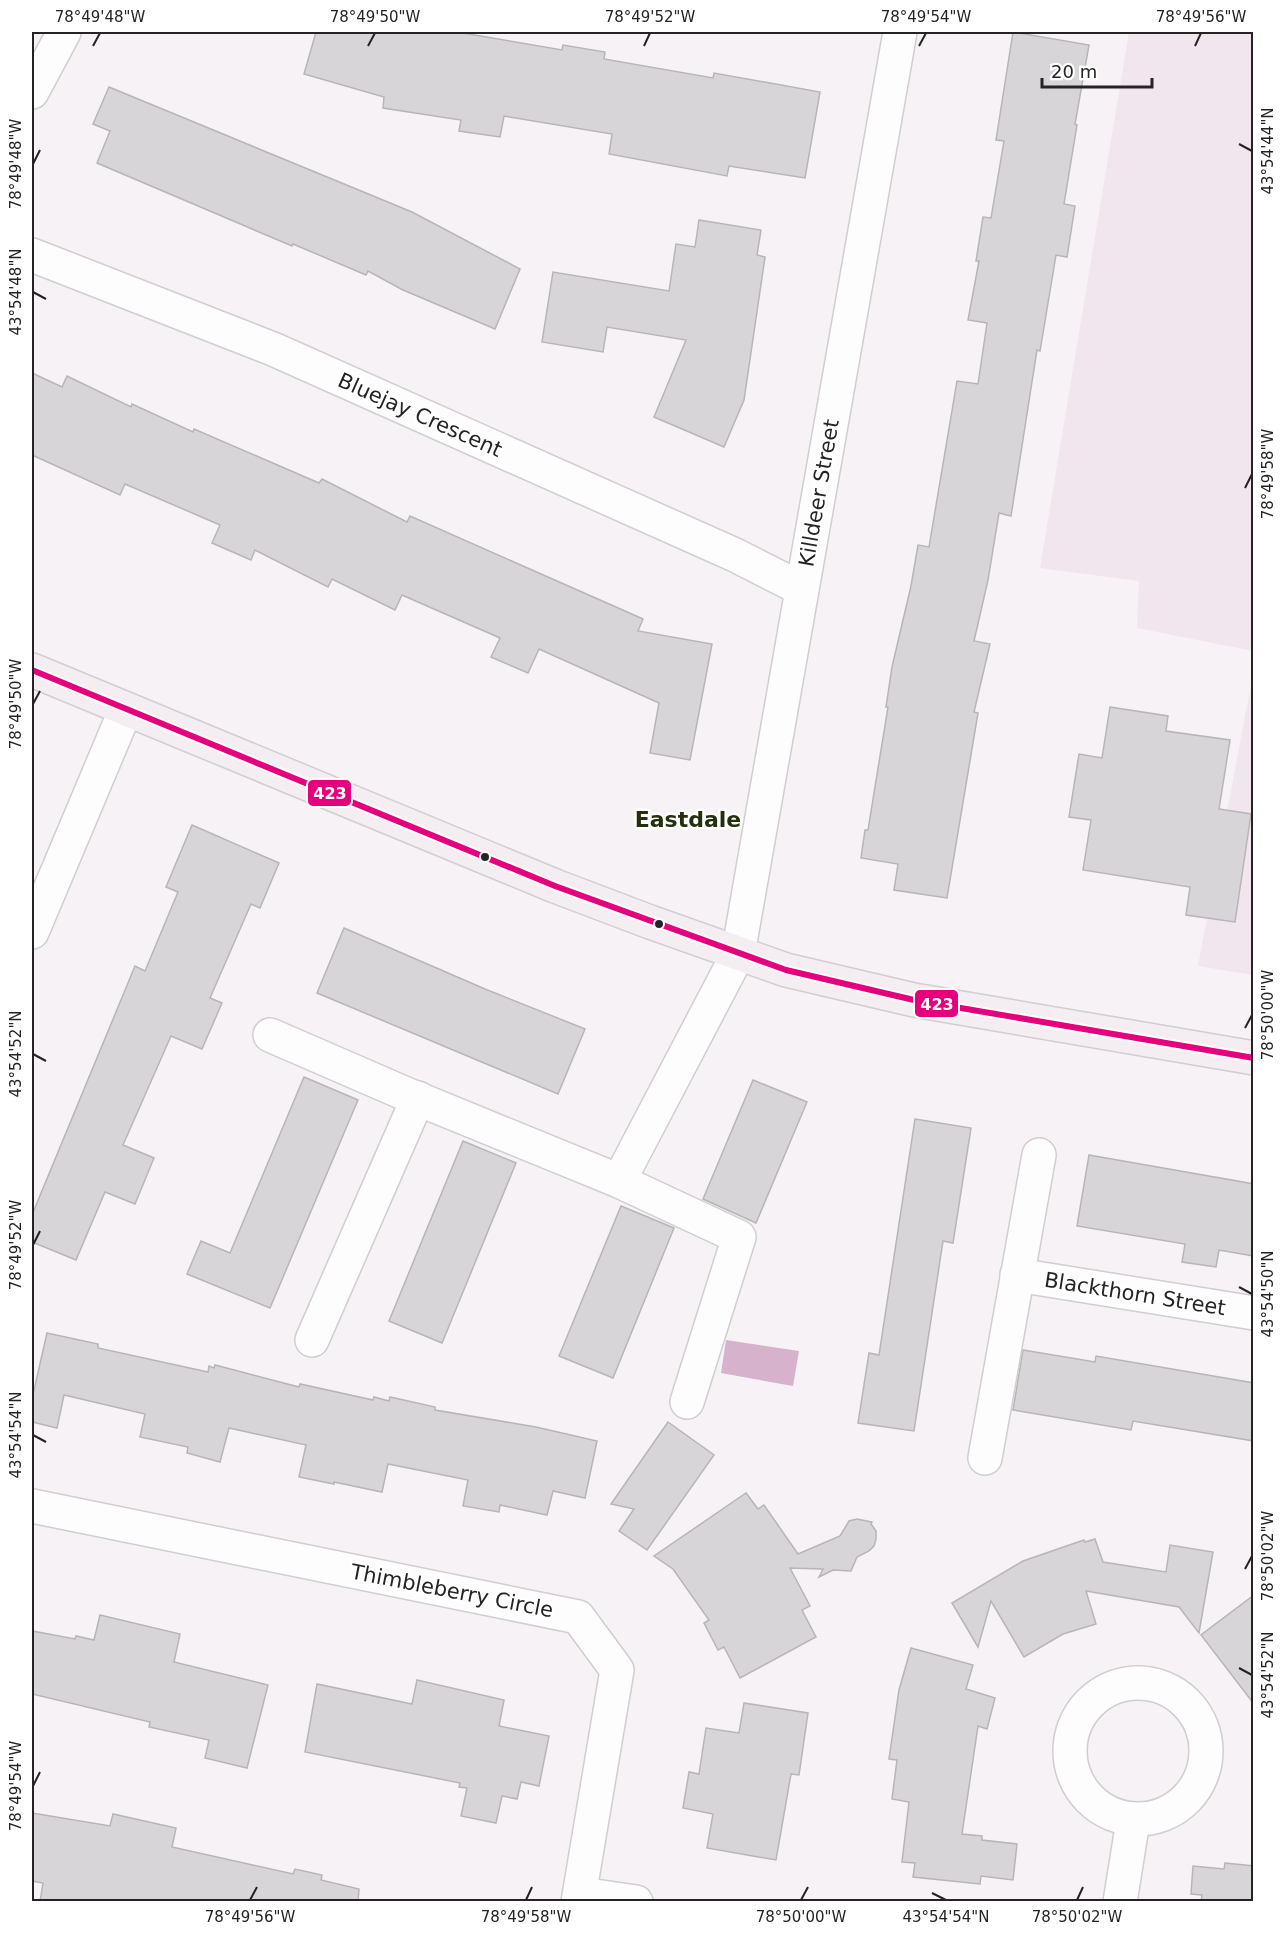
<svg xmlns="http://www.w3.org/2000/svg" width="1285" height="1933" viewBox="0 0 1285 1933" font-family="'DejaVu Sans',sans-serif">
<rect width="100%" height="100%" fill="#f6f2f5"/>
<!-- built -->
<g fill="#f1e6ee">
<polygon points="1129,32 1253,32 1253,651 1137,628 1139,581 1040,568"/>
<polygon points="1253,674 1253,975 1198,966"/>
</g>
<!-- water -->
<polygon fill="#d6b2cd" points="726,1340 799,1351 793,1386 721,1373"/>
<!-- building -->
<g fill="#d8d5d8" stroke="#b8b5b7" stroke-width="1.5">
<polygon points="316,32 457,32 562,50 563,45 605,52 604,59 713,78 714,73 820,92 805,178 729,166 727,176 609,154 612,134 504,116 500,137 459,131 461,120 383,108 384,97 304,74"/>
<polygon points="1013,32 1089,45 1075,124 1077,125 1064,204 1075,206 1067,257 1056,255 1040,351 1037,350 1011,516 999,513 988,580 974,641 990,644 974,712 978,713 947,898 894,890 898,864 861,858 865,830 868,830 888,707 886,707 892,667 911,586 918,545 929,547 957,381 978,384 987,323 968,320 979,261 976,261 983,217 991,218 1004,141 996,140"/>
<polygon points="109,87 412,212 520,269 495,329 403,290 368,271 366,275 293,244 292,246 97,163 110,131 93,124"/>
<polygon points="699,220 761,230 757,255 765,257 744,400 724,447 654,417 686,340 607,327 603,352 542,342 553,272 669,291 676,244 695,247"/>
<polygon points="32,373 62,387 67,376 131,407 132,404 193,432 194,429 319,483 322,479 407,522 410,516 643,619 638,631 712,644 690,760 650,753 659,703 539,649 528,673 491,657 500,638 402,595 395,610 332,579 328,587 255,550 251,560 212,543 220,525 125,484 120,495 32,455"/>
<polygon points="1110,707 1168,716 1166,731 1230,740 1219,809 1251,814 1235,922 1186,915 1190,887 1083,870 1091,820 1069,817 1079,754 1102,758"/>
<polygon points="192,825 279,863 260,908 251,904 210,998 222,1003 202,1049 171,1036 123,1145 154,1158 135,1204 105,1192 76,1260 32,1242 32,1215 135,966 145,971 178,892 166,887"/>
<polygon points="344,928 485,989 585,1029 558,1094 317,993"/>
<polygon points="304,1077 358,1100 270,1308 187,1274 201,1241 230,1253"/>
<polygon points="753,1080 807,1102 756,1223 703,1199"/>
<polygon points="915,1119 971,1128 953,1243 943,1241 914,1431 858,1423 869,1353 879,1355"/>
<polygon points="463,1141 516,1163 442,1343 389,1321"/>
<polygon points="1089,1155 1254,1184 1254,1256 1219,1250 1216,1267 1182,1262 1185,1244 1077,1226"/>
<polygon points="621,1206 674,1228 613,1378 559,1356"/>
<polygon points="47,1333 98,1344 98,1348 208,1372 209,1366 214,1368 215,1365 299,1387 300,1384 373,1400 374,1397 389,1401 390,1397 435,1407 435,1410 536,1427 597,1441 585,1498 553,1491 547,1515 500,1505 499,1512 463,1506 468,1480 388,1464 382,1492 334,1482 334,1484 299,1477 306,1445 229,1428 220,1462 187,1453 188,1447 140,1437 145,1414 64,1395 57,1428 32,1422 32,1399"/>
<polygon points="1023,1350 1095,1362 1096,1356 1254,1383 1254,1441 1133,1421 1131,1430 1013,1410"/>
<polygon points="668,1422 714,1455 647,1550 619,1531 634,1509 611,1504"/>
<polygon points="746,1493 758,1509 764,1505 798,1554 840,1536 849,1521 857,1519 872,1522 871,1524 876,1531 876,1539 874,1546 869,1551 857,1557 851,1571 833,1570 819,1577 823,1569 790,1568 810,1606 802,1610 816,1637 740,1678 724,1647 718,1650 704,1623 709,1620 673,1569 654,1556"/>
<polygon points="1095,1539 1103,1562 1166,1572 1170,1545 1213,1552 1199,1633 1179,1607 1086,1591 1096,1624 1063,1634 1024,1657 991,1601 978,1647 952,1603 1023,1561 1084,1540 1085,1542"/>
<polygon points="1254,1595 1254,1704 1201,1635"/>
<polygon points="100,1615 180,1634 174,1662 268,1685 247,1768 205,1758 209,1740 149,1727 150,1722 32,1694 32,1631 75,1639 76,1636 94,1640"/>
<polygon points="911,1648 973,1665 966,1689 995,1698 987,1729 978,1726 962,1834 982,1836 982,1840 1017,1844 1013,1880 981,1876 980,1884 913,1877 915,1863 902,1862 909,1802 892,1799 897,1760 889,1759 899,1690"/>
<polygon points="417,1680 504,1700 499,1726 549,1736 539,1786 521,1782 517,1799 502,1796 496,1823 461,1816 467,1788 459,1787 460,1783 305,1752 317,1684 412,1704"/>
<polygon points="744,1703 808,1713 799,1775 791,1774 776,1860 707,1848 713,1814 683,1808 689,1772 699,1774 706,1728 739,1733"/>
<polygon points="32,1813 110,1826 113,1814 176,1828 172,1847 293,1874 295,1869 322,1875 321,1880 359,1889 358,1902 40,1902 43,1883 32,1881"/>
<polygon points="1225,1863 1254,1866 1254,1902 1201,1902 1202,1895 1191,1894 1193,1866 1224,1869"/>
</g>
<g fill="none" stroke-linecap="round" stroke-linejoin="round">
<defs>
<g id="minor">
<polyline points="32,92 64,32"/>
<polyline points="32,255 273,349 735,555 802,589"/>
<polyline points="32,932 126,709"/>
<polyline points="270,1035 406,1094 619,1181 738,954 900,32"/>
<polyline points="619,1181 739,1237 687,1402"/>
<polyline points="1017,1275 1254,1313"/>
<polyline points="312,1340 418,1098"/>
<polyline points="985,1458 1039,1155"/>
<polyline points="32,1506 578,1617 617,1670 578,1902"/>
<circle cx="1138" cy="1751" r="68"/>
<polyline points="581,1894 636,1902"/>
<polyline points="1120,1902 1133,1821"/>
</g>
<polyline id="major" points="32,670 555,886 650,922 786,970 914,1000 1254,1058"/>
</defs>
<!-- minor casing -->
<use href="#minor" stroke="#d1ced0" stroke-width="36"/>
<!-- major casing -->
<use href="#major" stroke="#d0cecf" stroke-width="36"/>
<!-- minor -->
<use href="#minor" stroke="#fefdfe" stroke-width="33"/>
<!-- major -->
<use href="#major" stroke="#f4eef2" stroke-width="33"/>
<defs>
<polyline id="bus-1" points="32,670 555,886 786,970 914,1000 1254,1058"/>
</defs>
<!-- bus-1 casing -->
<use href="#bus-1" stroke="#fff" stroke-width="10"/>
<!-- bus-1 -->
<use href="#bus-1" stroke="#e5007d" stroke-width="6"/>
</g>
<!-- ticks -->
<path fill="none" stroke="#262325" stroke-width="2" d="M93 46 100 33M368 46 375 33M644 46 650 33M919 46 926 33M1195 46 1201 33M1239 144 1252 151M33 164 40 150M33 292 46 299M1245 488 1252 474M33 704 40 691M1245 1028 1252 1015M33 1054 46 1061M33 1245 40 1231M1239 1287 1252 1294M33 1435 46 1442M1245 1569 1252 1556M1239 1668 1252 1675M33 1786 40 1772M932 1893 946 1900M250 1900 257 1887M526 1900 532 1887M801 1900 808 1887M1077 1900 1083 1887"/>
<!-- markers -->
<g fill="#262325" stroke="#fff" stroke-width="2">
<circle cx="485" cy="857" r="5"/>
<circle cx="659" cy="924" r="5"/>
</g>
<g text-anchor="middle" stroke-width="5" stroke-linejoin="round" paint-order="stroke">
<!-- street labels -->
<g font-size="21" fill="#262325" stroke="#fff">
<text transform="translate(420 415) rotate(24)" y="7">Bluejay Crescent</text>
<text transform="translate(819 493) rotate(-80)" y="7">Killdeer Street</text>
<text transform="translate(1135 1294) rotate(9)" y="7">Blackthorn Street</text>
<text transform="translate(452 1591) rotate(11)" y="7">Thimbleberry Circle</text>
</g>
<!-- neighbourhood labels -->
<g font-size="22" font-weight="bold" fill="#24300b" stroke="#fff">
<text x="688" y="827">Eastdale</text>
</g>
</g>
<g stroke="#fff" stroke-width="2">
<rect x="307" y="779" width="45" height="28" rx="6" fill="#e5007d"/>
<rect x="914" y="989" width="45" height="29" rx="6" fill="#e5007d"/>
</g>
<g font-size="16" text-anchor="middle" font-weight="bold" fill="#fff">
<text x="330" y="799">423</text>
<text x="937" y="1010">423</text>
</g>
<!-- border -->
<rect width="1285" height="1933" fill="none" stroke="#ffffff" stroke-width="66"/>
<!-- scale -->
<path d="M1042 78v9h110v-9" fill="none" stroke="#262325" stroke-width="3"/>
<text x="1051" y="78" font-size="18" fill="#262325" stroke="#ffffff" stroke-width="4.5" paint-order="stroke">20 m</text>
<rect x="33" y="33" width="1219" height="1867" fill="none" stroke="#262325" stroke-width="2"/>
<g font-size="15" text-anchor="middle" fill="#262325">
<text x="100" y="22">78°49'48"W</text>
<text x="375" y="22">78°49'50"W</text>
<text x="650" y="22">78°49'52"W</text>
<text x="926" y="22">78°49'54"W</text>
<text x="1201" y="22">78°49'56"W</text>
<text transform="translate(1268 151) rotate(-90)" y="5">43°54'44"N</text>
<text transform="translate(16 164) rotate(-90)" y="5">78°49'48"W</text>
<text transform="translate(16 292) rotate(-90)" y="5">43°54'48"N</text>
<text transform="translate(1268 474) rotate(-90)" y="5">78°49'58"W</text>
<text transform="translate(16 704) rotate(-90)" y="5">78°49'50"W</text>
<text transform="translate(1268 1015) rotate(-90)" y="5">78°50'00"W</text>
<text transform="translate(16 1054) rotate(-90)" y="5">43°54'52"N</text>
<text transform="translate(16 1245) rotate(-90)" y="5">78°49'52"W</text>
<text transform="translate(1268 1294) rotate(-90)" y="5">43°54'50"N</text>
<text transform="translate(16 1435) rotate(-90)" y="5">43°54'54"N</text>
<text transform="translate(1268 1556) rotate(-90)" y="5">78°50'02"W</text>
<text transform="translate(1268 1675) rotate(-90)" y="5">43°54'52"N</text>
<text transform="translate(16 1786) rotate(-90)" y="5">78°49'54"W</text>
<text x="250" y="1922">78°49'56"W</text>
<text x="526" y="1922">78°49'58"W</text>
<text x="801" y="1922">78°50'00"W</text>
<text x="946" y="1922">43°54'54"N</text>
<text x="1077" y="1922">78°50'02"W</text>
</g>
</svg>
